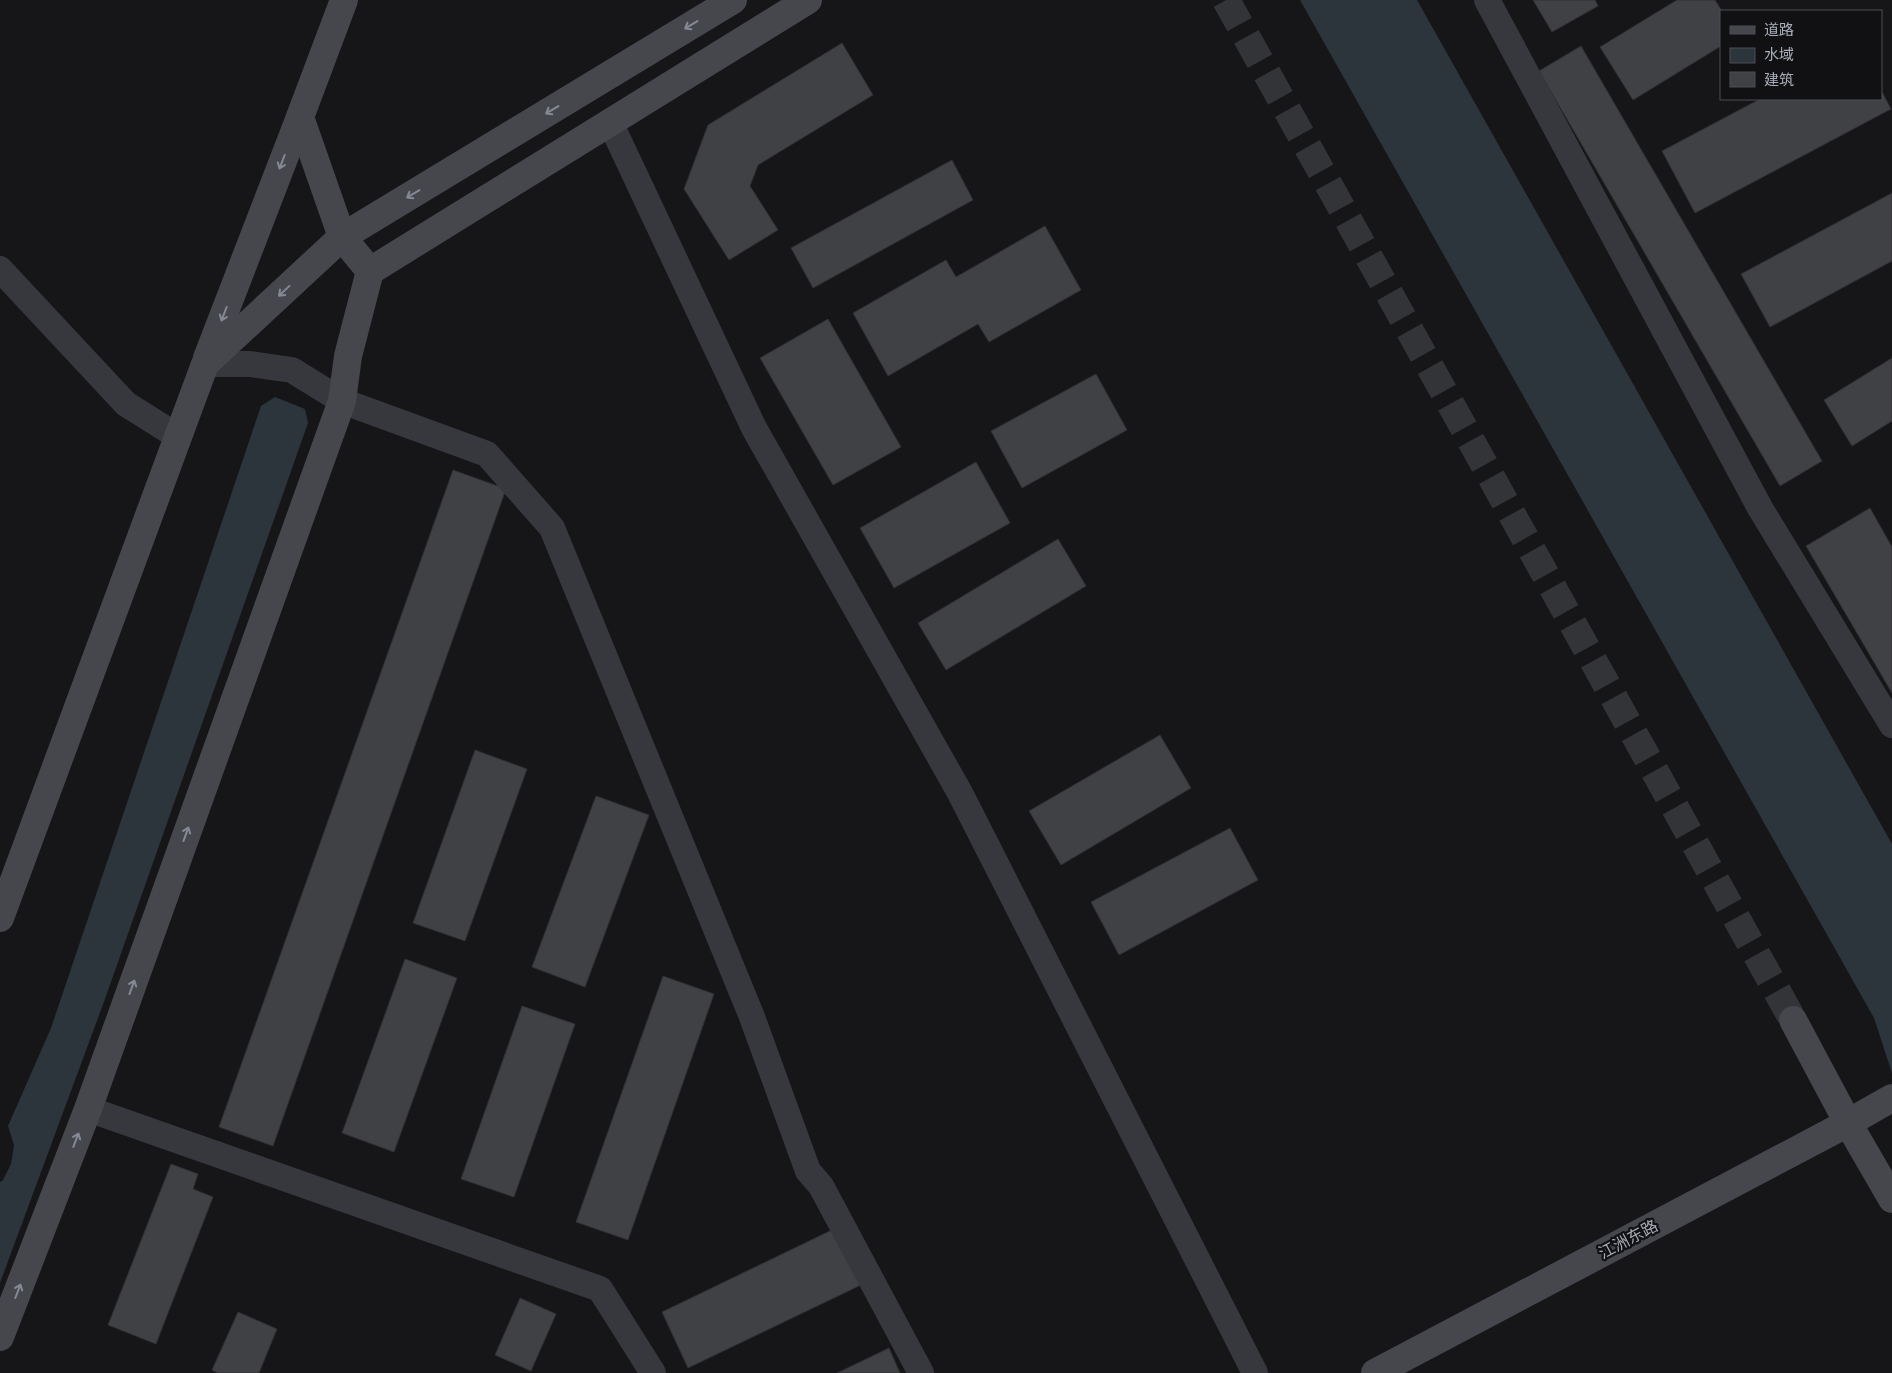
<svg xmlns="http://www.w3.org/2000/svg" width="1892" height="1373" viewBox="0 0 1892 1373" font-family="'Asap Condensed','Noto Sans SC',sans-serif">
<rect width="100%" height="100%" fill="#161618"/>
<!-- water -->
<g fill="#2c353c">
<polygon points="1300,0 1417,0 1892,844 1892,1073 1874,1018"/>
<polygon points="275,397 305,409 308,423 105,999 0,1283 0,1182 3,1180 11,1164 14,1145 8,1126 51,1028 261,406"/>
</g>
<!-- building -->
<g fill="#404145" stroke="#303034">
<polygon points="1533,0 1595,0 1598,6 1552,32"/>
<polygon points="1677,0 1715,0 1722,11 1721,46 1633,100 1600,47"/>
<polygon points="842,43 873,95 758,165 750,186 778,230 729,260 684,189 708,125"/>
<polygon points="1581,46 1822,461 1780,486 1539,71"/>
<polygon points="1881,90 1891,109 1695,213 1662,151 1760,99 1881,99"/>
<polygon points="952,160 973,200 813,288 791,248"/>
<polygon points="1892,193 1892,261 1770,327 1741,274"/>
<polygon points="1045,226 1081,290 989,342 978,324 888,376 853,313 946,260 956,277"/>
<polygon points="828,319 901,447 833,485 760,358"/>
<polygon points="1892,358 1892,421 1852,446 1824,400"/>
<polygon points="1096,374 1127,430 1022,488 991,431"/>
<polygon points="976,462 1010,523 894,588 860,528"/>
<polygon points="453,470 506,489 273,1146 219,1127"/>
<polygon points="1870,508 1892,547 1892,693 1806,546"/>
<polygon points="1058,539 1086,586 946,670 918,623"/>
<polygon points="1160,735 1191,788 1061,865 1029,811"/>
<polygon points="475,750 527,769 465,941 413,923"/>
<polygon points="596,796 649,815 585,987 532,967"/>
<polygon points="1230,828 1258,880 1119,955 1091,902"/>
<polygon points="405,959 457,978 394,1152 342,1133"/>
<polygon points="663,976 714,994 628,1240 576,1222"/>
<polygon points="522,1006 575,1024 514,1197 461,1179"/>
<polygon points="171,1164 198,1174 193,1189 213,1197 156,1344 108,1325"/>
<polygon points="834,1229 861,1285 688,1368 662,1312"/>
<polygon points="520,1298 556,1314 531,1371 495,1355"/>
<polygon points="238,1312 277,1329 259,1373 218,1373 212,1370"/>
<polygon points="889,1348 900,1373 837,1373"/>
</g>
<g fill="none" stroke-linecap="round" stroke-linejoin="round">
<!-- secondary-tunnel -->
<polyline stroke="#333438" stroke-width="28" stroke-dasharray="28 14" stroke-linecap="butt" points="1226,0 1793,1020"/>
<!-- street -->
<g stroke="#37383d" stroke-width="26">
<polyline points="1487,0 1760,508 1892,725"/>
<polyline points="610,122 754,428 960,793 1255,1373"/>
<polyline points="0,269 126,404 177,436"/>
<polyline points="205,364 250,364 292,370 342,401 487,454 552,528 752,1017 808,1171 821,1186 921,1373"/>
<polyline points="88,1109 600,1289 653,1373"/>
</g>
<!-- secondary -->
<g stroke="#45474d" stroke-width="28">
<polyline points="344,0 300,117 342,237 370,271"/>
<polyline points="207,358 300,117"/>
<polyline points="0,918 205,364 342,237 733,0"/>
<polyline points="1793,1020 1848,1123 1892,1199"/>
<polyline points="0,1337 88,1109 342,401 348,356 370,271 808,0"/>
<polyline points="1375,1373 1848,1123 1892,1098"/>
</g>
</g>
<!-- one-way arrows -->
<defs><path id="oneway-shaft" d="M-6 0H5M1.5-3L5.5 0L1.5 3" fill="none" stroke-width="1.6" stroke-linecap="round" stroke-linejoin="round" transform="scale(1.25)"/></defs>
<g stroke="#858993">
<use href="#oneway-shaft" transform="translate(691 25) rotate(149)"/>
<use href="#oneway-shaft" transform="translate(552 110) rotate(149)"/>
<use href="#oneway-shaft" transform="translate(282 162) rotate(111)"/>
<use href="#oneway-shaft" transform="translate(413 194) rotate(149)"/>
<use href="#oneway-shaft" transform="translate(284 291) rotate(137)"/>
<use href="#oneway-shaft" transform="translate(224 314) rotate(111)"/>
<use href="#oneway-shaft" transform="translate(186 834) rotate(-70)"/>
<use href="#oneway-shaft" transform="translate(132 987) rotate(-70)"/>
<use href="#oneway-shaft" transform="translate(76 1140) rotate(-69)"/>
<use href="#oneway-shaft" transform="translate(18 1291) rotate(-69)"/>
</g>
<g text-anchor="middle" stroke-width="4.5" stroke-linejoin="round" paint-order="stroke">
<!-- street labels -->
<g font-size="16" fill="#a8adb8" stroke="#111113">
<text transform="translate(1628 1239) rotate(-28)" y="6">江洲东路</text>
</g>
</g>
<!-- legend -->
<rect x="1720" y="10" width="162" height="90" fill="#111113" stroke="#4d4f55"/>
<rect x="1730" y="26" width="25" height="8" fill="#45474d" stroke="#4d4f55"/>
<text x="1764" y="35" font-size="15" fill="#a8adb8">道路</text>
<rect x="1730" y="48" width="25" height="15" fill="#2c353c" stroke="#4d4f55"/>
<text x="1764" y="60" font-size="15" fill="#a8adb8">水域</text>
<rect x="1730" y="72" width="25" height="15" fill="#404145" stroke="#4d4f55"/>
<text x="1764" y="85" font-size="15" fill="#a8adb8">建筑</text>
</svg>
